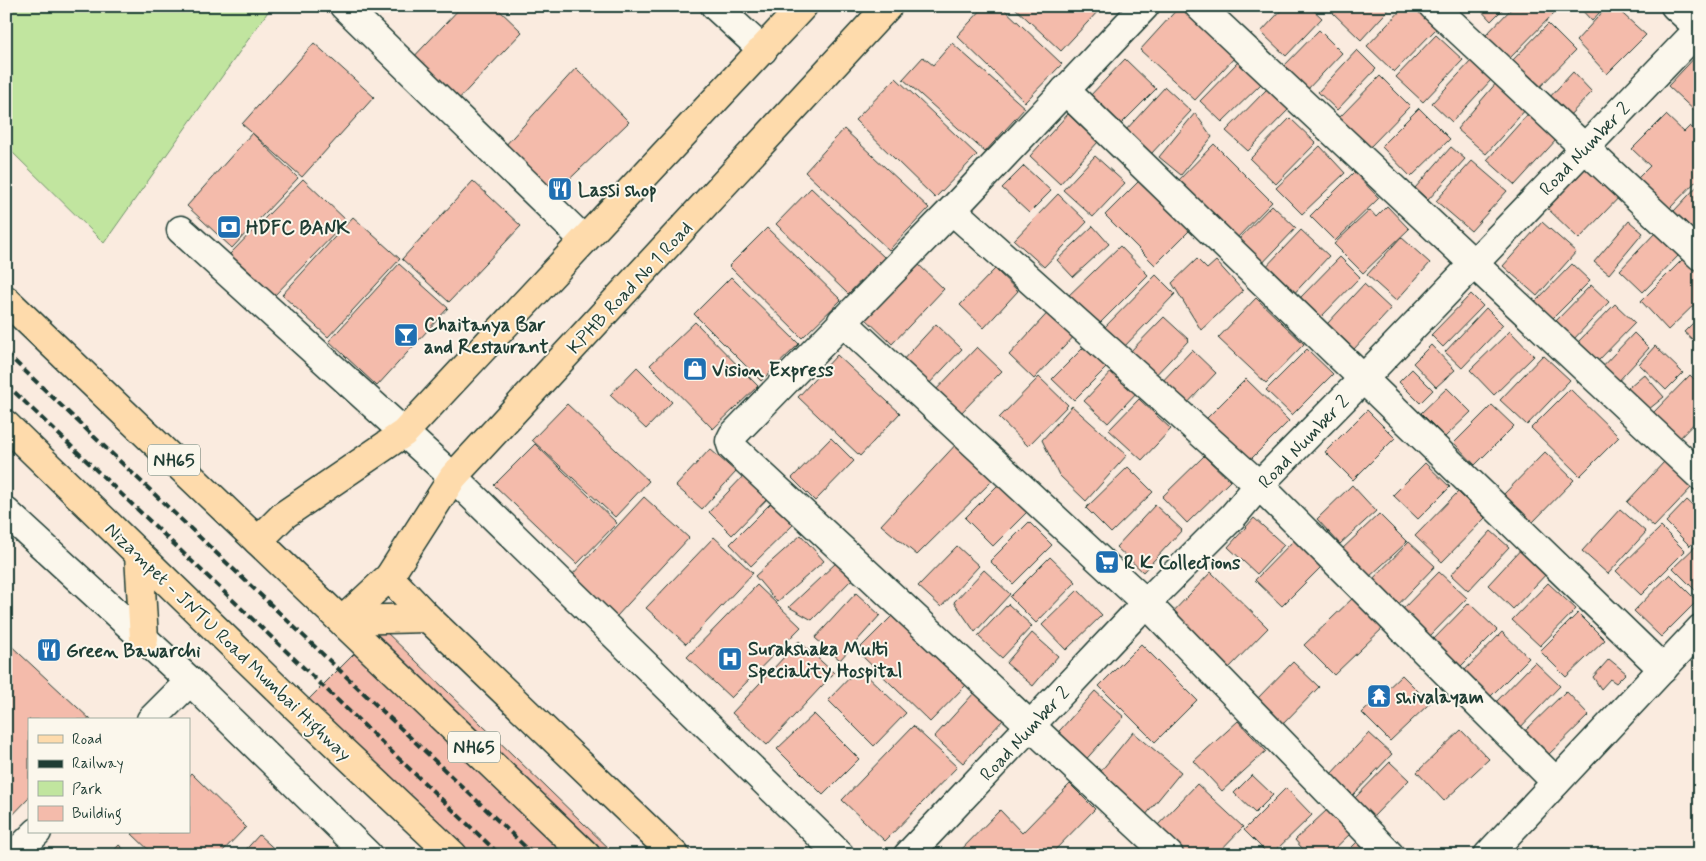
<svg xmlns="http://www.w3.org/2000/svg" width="1706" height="861" viewBox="0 0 1706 861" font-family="Mynerve,sans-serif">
<rect width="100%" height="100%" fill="#faebdf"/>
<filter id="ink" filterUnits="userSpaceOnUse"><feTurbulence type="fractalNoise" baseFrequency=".02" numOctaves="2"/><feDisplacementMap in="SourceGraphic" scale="10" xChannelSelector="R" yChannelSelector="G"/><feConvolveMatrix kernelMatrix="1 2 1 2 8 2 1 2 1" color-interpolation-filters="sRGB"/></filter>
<g filter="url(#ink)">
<!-- green -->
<polygon fill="#c1e59f" stroke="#70916a" points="6,6 272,6 104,243 6,146"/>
<!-- building -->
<g fill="#f4bbab" stroke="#1f3d34">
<polygon points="380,6 397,6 390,14"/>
<polygon points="462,6 495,6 522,32 454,104 409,62"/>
<polygon points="985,6 1001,6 1062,64 1025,102 957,36"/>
<polygon points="1013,6 1097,6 1100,9 1061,51"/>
<polygon points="1180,6 1235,57 1195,100 1140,50"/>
<polygon points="1285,6 1309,6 1322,18 1286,56 1261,32"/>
<polygon points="1339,6 1392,6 1361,40 1333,13"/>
<polygon points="1405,6 1412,6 1436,29 1394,72 1367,46"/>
<polygon points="1477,6 1506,6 1491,21"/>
<polygon points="1514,6 1552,6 1557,10 1508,60 1484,37"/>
<polygon points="1578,6 1605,6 1592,21"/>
<polygon points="1608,6 1614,6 1646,35 1607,74 1576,41"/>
<polygon points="1548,24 1575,51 1535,92 1508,65"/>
<polygon points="1319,30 1342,53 1305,92 1281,69"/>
<polygon points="1436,35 1463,60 1423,102 1396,77"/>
<polygon points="314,43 374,97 302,177 242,124"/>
<polygon points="952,43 1025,108 985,152 903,79 923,57 933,65"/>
<polygon points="1357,50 1376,69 1337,110 1318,92"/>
<polygon points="1700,52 1700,114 1699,115 1668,86"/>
<polygon points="1125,59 1156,89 1117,128 1087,99"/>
<polygon points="1240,60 1262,83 1222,122 1200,101"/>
<polygon points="1472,60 1492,79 1452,122 1432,103"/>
<polygon points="576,68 629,122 552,196 503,148"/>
<polygon points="1573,72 1592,92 1565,120 1547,100"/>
<polygon points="1380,76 1410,106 1369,148 1338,119"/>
<polygon points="896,78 977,155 935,198 855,120"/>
<polygon points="1497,82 1527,108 1486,154 1457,129"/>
<polygon points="1165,87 1191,111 1150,155 1125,131"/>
<polygon points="1267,89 1289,109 1248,151 1226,131"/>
<polygon points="1419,108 1450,139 1411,177 1381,146"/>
<polygon points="1195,113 1212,137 1181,175 1159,157"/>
<polygon points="1068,114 1098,142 1060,184 1030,156"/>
<polygon points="1528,114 1557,139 1515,185 1487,160"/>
<polygon points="1666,115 1684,132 1690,126 1700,135 1700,177 1669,209 1637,179 1650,166 1632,149"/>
<polygon points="1290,118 1316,143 1276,184 1250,159"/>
<polygon points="844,129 929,208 889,250 805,172"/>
<polygon points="252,133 298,178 232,248 187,206"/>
<polygon points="1214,144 1272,202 1232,243 1174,185"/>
<polygon points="1320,146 1345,173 1302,214 1276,188"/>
<polygon points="1451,147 1465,159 1428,200 1415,188"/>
<polygon points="1095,156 1125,183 1093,217 1063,190"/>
<polygon points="1589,157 1625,191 1579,239 1544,205"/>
<polygon points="1472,161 1507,191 1471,231 1436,201"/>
<polygon points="1024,166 1051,191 1029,213 1002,188"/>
<polygon points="1354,172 1379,198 1335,241 1310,216"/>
<polygon points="303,179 347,221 272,298 228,256"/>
<polygon points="1140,180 1190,230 1155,265 1105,215"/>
<polygon points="473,181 521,226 449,302 402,259"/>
<polygon points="1700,183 1700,232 1698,234 1674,211"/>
<polygon points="811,188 884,257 848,294 776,224"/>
<polygon points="1058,194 1087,222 1044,267 1014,240"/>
<polygon points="1272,205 1296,228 1257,269 1233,245"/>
<polygon points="1387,206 1409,229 1363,273 1334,244 1370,210 1376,217"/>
<polygon points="353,217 400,259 328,337 282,295"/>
<polygon points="1629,221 1643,233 1609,274 1594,262"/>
<polygon points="1542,222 1576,252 1537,296 1503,266"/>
<polygon points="1093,226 1109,244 1073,277 1057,260"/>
<polygon points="767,228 841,300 802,338 729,266"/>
<polygon points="1301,230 1329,256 1289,299 1261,272"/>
<polygon points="1656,232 1680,254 1643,292 1620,270"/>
<polygon points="1401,237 1430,263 1396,301 1367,275"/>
<polygon points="1120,246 1148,275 1095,328 1065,299"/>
<polygon points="1340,257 1360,277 1319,319 1299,299"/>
<polygon points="1685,257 1700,273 1700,299 1668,330 1641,301"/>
<polygon points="1197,259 1207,269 1216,261 1243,291 1201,330 1172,283"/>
<polygon points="916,262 944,289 892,344 864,317"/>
<polygon points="399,264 448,308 377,386 329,341"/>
<polygon points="1572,264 1590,281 1552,319 1535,302"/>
<polygon points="995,269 1018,291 984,328 960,305"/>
<polygon points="1156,275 1175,294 1121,350 1101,331"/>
<polygon points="731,277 799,344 761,381 694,314"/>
<polygon points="1364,284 1391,309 1354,349 1327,324"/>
<polygon points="1591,285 1609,302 1572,341 1554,323"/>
<polygon points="1471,294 1483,306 1443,347 1431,335"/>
<polygon points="1256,298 1304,344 1266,383 1218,338"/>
<polygon points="1615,304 1635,323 1596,363 1576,344"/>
<polygon points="1053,307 1079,331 1034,379 1009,355"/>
<polygon points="1486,308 1503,325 1462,368 1445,352"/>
<polygon points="1700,316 1700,346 1684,332"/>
<polygon points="1164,317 1189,340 1149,382 1124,358"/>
<polygon points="695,322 758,386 713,429 650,365"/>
<polygon points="936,324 962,349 926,387 900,363"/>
<polygon points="1510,331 1534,356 1494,395 1470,370"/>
<polygon points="1634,333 1649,348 1614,386 1598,371"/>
<polygon points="1091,340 1113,361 1074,400 1052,379"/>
<polygon points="1431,345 1455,370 1436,387 1413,363"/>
<polygon points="1655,346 1683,373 1666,390 1639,364"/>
<polygon points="977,347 1002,371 956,418 932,394"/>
<polygon points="1307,349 1333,374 1292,415 1266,390"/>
<polygon points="1192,350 1216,373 1182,409 1158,386"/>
<polygon points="837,355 900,413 860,456 798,397"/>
<polygon points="1543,355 1570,380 1527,425 1500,400"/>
<polygon points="637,367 672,402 646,429 610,395"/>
<polygon points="1115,368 1139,390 1108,423 1084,401"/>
<polygon points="1412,369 1433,390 1420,403 1399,382"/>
<polygon points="1644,374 1664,397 1649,409 1622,393"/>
<polygon points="1690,375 1700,385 1700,417 1677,441 1651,415"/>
<polygon points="1039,377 1068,405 1028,446 999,418"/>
<polygon points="1246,379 1289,421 1245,465 1202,423"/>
<polygon points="1447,388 1471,412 1445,437 1421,413"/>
<polygon points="1570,389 1619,437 1580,476 1531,428"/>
<polygon points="1139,399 1171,429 1142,460 1109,430"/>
<polygon points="567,404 649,481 615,517 532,440"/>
<polygon points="1492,405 1514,426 1475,465 1454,443"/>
<polygon points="1072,406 1127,455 1086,501 1059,475 1042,440"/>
<polygon points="1367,410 1395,438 1353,480 1325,452"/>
<polygon points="831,438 854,461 815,501 792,478"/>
<polygon points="960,440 996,477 917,555 881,525"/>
<polygon points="535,444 617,523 577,564 494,485"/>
<polygon points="710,449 736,472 702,509 676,486"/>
<polygon points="1545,452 1574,480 1531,524 1502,496"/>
<polygon points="1204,456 1230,481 1187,523 1162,497"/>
<polygon points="1664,462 1692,487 1654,527 1627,502"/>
<polygon points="1425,463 1450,487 1418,519 1393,495"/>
<polygon points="1128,467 1153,492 1111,533 1086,508"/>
<polygon points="747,472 771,495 732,535 709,512"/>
<polygon points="1005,478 1033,506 993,546 965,518"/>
<polygon points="1352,485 1376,511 1340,544 1317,519"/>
<polygon points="1458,492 1485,518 1442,562 1415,536"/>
<polygon points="644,497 689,538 616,617 571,576"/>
<polygon points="775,499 797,521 751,566 730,544"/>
<polygon points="1687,500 1700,512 1700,535 1690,546 1666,522"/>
<polygon points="1155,505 1182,530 1143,572 1116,547"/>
<polygon points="1620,509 1646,532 1608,574 1582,551"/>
<polygon points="1379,514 1407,542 1368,578 1341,550"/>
<polygon points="1254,518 1284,545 1257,574 1228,547"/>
<polygon points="1029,522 1052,545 1013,584 990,561"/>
<polygon points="1661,527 1685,551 1641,595 1616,571"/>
<polygon points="1491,531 1509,547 1468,591 1451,575"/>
<polygon points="801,535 824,561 777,602 755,576"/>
<polygon points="714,537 753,573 686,644 646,608"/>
<polygon points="1296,538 1324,564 1282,606 1255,580"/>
<polygon points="1409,542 1435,566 1392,611 1366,586"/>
<polygon points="1700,542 1700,595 1673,568"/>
<polygon points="957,546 979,566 941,607 918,586"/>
<polygon points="1524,546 1550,570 1513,609 1488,585"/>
<polygon points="1050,557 1076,582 1036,623 1010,597"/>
<polygon points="837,562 854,577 812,620 789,607"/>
<polygon points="984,570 1010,594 975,632 954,602"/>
<polygon points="1211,572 1268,628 1226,671 1169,616"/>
<polygon points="1439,572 1467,598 1427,639 1399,613"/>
<polygon points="1670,574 1697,601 1661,637 1634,611"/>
<polygon points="1548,583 1576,609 1540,646 1512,620"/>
<polygon points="757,585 801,627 731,698 687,657"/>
<polygon points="1078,590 1102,615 1066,650 1042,625"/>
<polygon points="856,593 880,615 840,660 815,638"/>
<polygon points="1356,595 1386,625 1334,675 1304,645"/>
<polygon points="1469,603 1497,630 1457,670 1430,643"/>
<polygon points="1008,604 1032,626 1002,658 978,636"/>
<polygon points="1578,613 1605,640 1566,677 1540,651"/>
<polygon points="894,614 966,685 930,722 857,651"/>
<polygon points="381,627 616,855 451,855 299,709"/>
<polygon points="1502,632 1529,658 1487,700 1461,674"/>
<polygon points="1032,633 1058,656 1033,686 1006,663"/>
<polygon points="6,641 91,720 29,720 29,798 6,822"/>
<polygon points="799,641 834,673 767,745 732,713"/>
<polygon points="1141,644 1197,700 1155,742 1099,686"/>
<polygon points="1609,659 1626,673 1616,683 1610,679 1601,689 1593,677"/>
<polygon points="1293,662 1319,687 1279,728 1253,703"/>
<polygon points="1535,662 1560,686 1517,731 1492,706"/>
<polygon points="859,668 906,713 874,746 828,700"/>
<polygon points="1402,675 1430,703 1390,741 1362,713"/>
<polygon points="1095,691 1124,717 1081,765 1052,739"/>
<polygon points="1566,691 1589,715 1545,758 1521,735"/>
<polygon points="974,693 1004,719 963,763 934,737"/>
<polygon points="814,714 859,759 823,795 777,749"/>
<polygon points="1238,721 1266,751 1222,791 1194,761"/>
<polygon points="913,726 957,767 885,841 842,800"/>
<polygon points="1461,730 1489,759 1444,801 1417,772"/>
<polygon points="1133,732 1181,772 1145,816 1096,777"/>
<polygon points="1369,733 1392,754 1353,795 1330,775"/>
<polygon points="1390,762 1409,780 1370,820 1352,801"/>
<polygon points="191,773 246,827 219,855 154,855 131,833 189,832 189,775"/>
<polygon points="1252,775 1273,795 1255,813 1234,793"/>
<polygon points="1070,784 1095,809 1050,855 956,855 1000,810 1022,833"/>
<polygon points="1197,784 1243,827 1216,855 1185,855 1156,827"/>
<polygon points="1286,788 1312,815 1271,855 1269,855 1244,830"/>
<polygon points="1328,809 1351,833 1328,855 1308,855 1295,840"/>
<polygon points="259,835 281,855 241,855"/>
<polygon points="1358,841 1371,855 1344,855"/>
<polygon points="119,845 130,855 110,855"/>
</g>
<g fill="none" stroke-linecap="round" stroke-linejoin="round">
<defs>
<g id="minor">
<polyline points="344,6 584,240"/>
<polyline points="715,6 763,50"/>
<polyline points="1145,6 952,210 733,435 730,441 732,447 1169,855"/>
<polyline points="1199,6 1700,476"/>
<polyline points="1433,6 1700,256"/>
<polyline points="1675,6 1700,29"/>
<polyline points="1065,90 1663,669"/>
<polyline points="952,210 1259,485 1556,782"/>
<polyline points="181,230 453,477 840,855"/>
<polyline points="842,321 1146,603 1390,855"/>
<polyline points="6,512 190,681 368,855"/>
<polyline points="151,720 190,681"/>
<polyline points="14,855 37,832"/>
<polyline points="908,855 1146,603 1233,516 1259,485 1363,379 1700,28"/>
<polyline points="1488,855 1700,629"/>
</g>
<g id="major">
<polyline points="258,541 284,515 404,433 803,6"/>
<polyline points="389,577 428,618"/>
<polyline points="343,620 389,577 453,477 888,6"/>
</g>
<g id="highway">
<polyline points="6,300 586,855"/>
<polyline points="6,425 295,706 453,855"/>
<polyline points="139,555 144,639"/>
<polyline points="343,620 428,618 675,855"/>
</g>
</defs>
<!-- minor casing -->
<use href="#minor" stroke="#1f3d34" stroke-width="31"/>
<!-- major casing -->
<use href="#major" stroke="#1f3d34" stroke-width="31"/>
<!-- highway casing -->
<use href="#highway" stroke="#1f3d34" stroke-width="31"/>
<!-- minor -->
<use href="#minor" stroke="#fbf7ec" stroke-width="28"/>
<!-- major -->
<use href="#major" stroke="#fedbac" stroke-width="28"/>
<!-- highway -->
<use href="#highway" stroke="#fedbac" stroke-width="28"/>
<!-- rail -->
<g stroke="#1f3d34" stroke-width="4" stroke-dasharray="8 4" stroke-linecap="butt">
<polyline points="6,353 534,855"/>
<polyline points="6,384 500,855"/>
</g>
</g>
</g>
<!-- icons -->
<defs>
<symbol id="restaurant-square" viewBox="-11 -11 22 22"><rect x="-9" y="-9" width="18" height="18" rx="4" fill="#1f6fb2" stroke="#fbf7ec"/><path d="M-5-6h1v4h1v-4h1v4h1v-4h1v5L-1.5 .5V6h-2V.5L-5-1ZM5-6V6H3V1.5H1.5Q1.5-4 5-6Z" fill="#fff"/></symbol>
<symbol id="bank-square" viewBox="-11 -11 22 22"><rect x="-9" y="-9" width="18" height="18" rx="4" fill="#1f6fb2" stroke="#fbf7ec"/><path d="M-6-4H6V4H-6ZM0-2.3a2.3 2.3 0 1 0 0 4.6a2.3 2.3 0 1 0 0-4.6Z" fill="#fff"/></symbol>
<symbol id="bar-square" viewBox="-11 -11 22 22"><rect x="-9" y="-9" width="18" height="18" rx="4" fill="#1f6fb2" stroke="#fbf7ec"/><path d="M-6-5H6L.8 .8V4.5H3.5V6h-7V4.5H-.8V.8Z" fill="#fff"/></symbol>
<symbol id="shop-square" viewBox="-11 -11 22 22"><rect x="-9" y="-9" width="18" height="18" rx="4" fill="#1f6fb2" stroke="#fbf7ec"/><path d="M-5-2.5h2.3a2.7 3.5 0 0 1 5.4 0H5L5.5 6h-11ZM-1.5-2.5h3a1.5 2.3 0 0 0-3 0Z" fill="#fff"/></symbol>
<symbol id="supermarket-square" viewBox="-11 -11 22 22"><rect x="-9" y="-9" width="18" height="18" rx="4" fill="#1f6fb2" stroke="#fbf7ec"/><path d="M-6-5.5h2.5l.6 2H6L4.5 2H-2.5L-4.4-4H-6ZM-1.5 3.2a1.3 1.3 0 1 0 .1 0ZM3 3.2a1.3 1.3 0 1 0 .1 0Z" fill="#fff"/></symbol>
<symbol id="hospital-square" viewBox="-11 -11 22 22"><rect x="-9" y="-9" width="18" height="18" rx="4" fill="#1f6fb2" stroke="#fbf7ec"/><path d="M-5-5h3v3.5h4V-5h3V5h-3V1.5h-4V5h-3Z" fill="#fff"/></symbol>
<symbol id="temple-square" viewBox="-11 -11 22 22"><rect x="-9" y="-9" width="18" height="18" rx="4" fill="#1f6fb2" stroke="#fbf7ec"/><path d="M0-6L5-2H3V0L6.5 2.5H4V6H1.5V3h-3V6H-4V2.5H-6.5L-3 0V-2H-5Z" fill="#fff"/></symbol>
</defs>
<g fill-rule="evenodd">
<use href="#restaurant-square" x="546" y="175" width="28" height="28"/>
<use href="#bank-square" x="215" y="213" width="28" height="28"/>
<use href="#bar-square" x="392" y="321" width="28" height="28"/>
<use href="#shop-square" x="681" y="355" width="28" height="28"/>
<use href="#supermarket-square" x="1093" y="548" width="28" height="28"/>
<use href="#restaurant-square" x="35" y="636" width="28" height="28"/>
<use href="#hospital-square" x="716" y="645" width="28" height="28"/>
<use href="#temple-square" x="1365" y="682" width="28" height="28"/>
</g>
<g text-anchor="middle" stroke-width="4" stroke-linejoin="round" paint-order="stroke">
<!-- shield labels -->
<g fill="#fbf7ec" stroke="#61756b" stroke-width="1">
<rect x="148" y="444.5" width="52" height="31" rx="4"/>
<rect x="448" y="731.5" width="52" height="31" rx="4"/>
</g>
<g font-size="18" font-weight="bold" fill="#1f3d34">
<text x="174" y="466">NH65</text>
<text x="474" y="753">NH65</text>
</g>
<!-- street labels -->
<g font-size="19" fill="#1f3d34" stroke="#fbf7ec">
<text transform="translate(1584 148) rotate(-46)" y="7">Road Number 2</text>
<text transform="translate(629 287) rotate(-47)" y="7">KPHB Road No 1 Road</text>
<text transform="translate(1303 441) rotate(-46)" y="7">Road Number 2</text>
<text transform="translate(229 641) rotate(44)" y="7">Nizampet - JNTU Road Mumbai Highway</text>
<text transform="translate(1024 733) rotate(-47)" y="7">Road Number 2</text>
</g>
<!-- poi labels -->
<g font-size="19" font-weight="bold" fill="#1f3d34" stroke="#fbf7ec" text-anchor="start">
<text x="578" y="196">Lassi shop</text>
<text x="246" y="234">HDFC BANK</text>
<text x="424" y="331">Chaitanya Bar<tspan x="424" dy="22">and Restaurant</tspan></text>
<text x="712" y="376">Vision Express</text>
<text x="1124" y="569">R K Collections</text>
<text x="748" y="655">Surakshaka Multi<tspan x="748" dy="22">Speciality Hospital</tspan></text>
<text x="66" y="657">Green Bawarchi</text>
<text x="1396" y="703">shivalayam</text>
</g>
</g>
<!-- margin -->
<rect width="1706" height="861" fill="none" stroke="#fbf7ec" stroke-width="25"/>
<rect x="12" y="12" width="1681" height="836" fill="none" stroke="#1f3d34" stroke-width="2" filter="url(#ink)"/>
<!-- legend -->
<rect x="28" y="718" width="162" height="115" fill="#fbf7ec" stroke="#a3ada2"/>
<rect x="38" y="735" width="25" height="8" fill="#fedbac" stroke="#a3ada2"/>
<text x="72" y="744" font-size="15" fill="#1f3d34">Road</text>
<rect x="38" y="760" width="25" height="8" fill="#1f3d34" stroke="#a3ada2"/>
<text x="72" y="768" font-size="15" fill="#1f3d34">Railway</text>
<rect x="38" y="781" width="25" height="15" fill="#c1e59f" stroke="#a3ada2"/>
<text x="72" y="794" font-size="15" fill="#1f3d34">Park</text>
<rect x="38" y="806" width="25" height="15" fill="#f4bbab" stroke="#a3ada2"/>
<text x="72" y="818" font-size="15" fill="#1f3d34">Building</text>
</svg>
